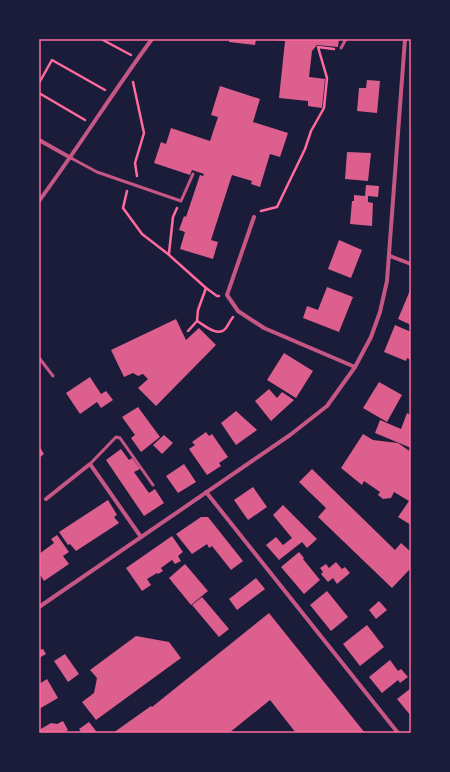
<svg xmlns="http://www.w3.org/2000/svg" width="450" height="772" viewBox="0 0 450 772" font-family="'Asap Condensed',sans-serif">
<rect width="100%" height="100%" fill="#1b1b3a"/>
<!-- building -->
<g fill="#dd5f8e">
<polygon points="229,39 256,39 255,45 229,42"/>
<polygon points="275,39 339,39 338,47 317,45 312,51 309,77 325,79 322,108 308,106 308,101 279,98 285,41 275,40"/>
<polygon points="367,80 380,81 377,113 357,111 359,88 366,88"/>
<polygon points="220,86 260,99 253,122 288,133 280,157 270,154 260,187 251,184 252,181 232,175 211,240 218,242 213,259 180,249 185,232 179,230 184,216 186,217 200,175 203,176 204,174 192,170 190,175 154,163 161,142 166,144 171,128 210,141 218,117 211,115"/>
<polygon points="347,152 371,153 368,181 345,179"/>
<polygon points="366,185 379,186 378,197 368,196 368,202 373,203 372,226 350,224 352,201 354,201 354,195 365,196"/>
<polygon points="339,240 362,250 351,278 328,269"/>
<polygon points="327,287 353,297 339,332 303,318 307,306 318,310"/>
<polygon points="411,288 411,325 398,319"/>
<polygon points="176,319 186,340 199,328 216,345 156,406 138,388 148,379 143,374 138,376 133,373 124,377 111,350"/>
<polygon points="395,325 411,332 411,348 410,352 411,352 411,360 407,358 406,361 384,352"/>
<polygon points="284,353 313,371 296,398 267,380"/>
<polygon points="90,377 101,394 106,391 113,400 101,408 97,402 80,414 66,393"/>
<polygon points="379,382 402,395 387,422 363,408"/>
<polygon points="269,389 277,398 282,392 294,400 271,421 255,401"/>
<polygon points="138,407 160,437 141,452 131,438 135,435 122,417"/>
<polygon points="236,411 257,430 236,445 221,423"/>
<polygon points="407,413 411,415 411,448 375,433 380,420 401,429"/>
<polygon points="206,432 209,436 212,434 228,457 219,463 221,466 207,475 189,449 195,445 192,442"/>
<polygon points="363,434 373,440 398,443 411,452 411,525 398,517 409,501 394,492 391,498 383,499 378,495 380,492 364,481 362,485 341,468"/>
<polygon points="164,435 173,443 162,454 153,445"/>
<polygon points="39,446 44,454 39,458"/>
<polygon points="121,449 129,460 132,458 140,469 134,472 149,493 155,489 164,503 144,516 106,460"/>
<polygon points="184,464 196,482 178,493 166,476"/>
<polygon points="312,469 395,550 401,543 411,552 411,568 392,588 318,517 326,508 299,482"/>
<polygon points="253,487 267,507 248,520 234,500"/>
<polygon points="108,500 117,515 114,517 119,523 76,551 70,544 68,545 59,532"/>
<polygon points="283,505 317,539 307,548 302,542 279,560 266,545 276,537 283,545 292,538 273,515"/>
<polygon points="201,517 208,517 243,561 231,570 212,546 209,548 207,544 192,554 176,534"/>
<polygon points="57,535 69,552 63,556 69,564 44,581 39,573 39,554 54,543 51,539"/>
<polygon points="172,536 183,552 178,556 181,561 175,564 172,560 161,568 163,571 158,574 157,573 147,579 151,585 142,591 126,568"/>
<polygon points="299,552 304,558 303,559 320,580 304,594 281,567"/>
<polygon points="336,562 342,569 345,567 350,573 337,584 333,578 328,582 321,574 323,572 320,568 326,564 329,568"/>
<polygon points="185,564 208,591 191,605 169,578"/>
<polygon points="256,578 265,589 237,610 229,599"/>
<polygon points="327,591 348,617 331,631 310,605"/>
<polygon points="202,597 229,629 219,637 192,605"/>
<polygon points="379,601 387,610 376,619 369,610"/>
<polygon points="269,613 365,733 296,733 270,700 229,733 113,733 151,706 152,707"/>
<polygon points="367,625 384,647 360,666 343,644"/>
<polygon points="136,636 169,642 181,658 96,720 82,702 94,693 97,678 90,670"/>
<polygon points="39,648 40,650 43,649 46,654 39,658"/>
<polygon points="65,654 79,674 68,682 54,661"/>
<polygon points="390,660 398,671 401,669 408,677 400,683 398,680 382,693 369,677"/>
<polygon points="47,679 58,698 39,709 39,684"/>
<polygon points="411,688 411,716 397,699"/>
<polygon points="63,721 68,730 63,733 39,733 39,730 51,723 57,724"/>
<polygon points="89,722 96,731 93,733 82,733 79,729"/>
</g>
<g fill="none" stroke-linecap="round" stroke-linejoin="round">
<!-- path -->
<g stroke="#ff6b9d" stroke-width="2.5">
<polyline points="101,39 131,55"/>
<polyline points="133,82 144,133 135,163 137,176"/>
<polyline points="39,83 52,60 105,90"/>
<polyline points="39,93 85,120"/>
<polyline points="127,191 123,208 142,234 168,254 206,288 217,296 219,296"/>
<polyline points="261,211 277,207 305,149 311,131 324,108 327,78 318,47 334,49"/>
<polyline points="169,253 173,217 177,208"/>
<path d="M197 321C204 325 218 338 226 328 228 325 230 321 233 317"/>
<polyline points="188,331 197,321 198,310 206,288"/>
</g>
<!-- service -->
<g stroke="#c65784" stroke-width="3">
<polyline points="341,48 346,39"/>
<polyline points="71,158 97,172 181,201 193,174"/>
<polyline points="39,359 40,359 53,376"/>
<polyline points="90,464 116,437 120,438 153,485"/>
</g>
<!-- minor -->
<g stroke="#c65784" stroke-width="4">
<polyline points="39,140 71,158"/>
<path d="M39 201C78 148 113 92 152 39"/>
<polyline points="254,217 227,295 238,311 264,328 355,367"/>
<polyline points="390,256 411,264"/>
<polyline points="206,492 398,733"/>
<polyline points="46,499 90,464 141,537"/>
<polyline points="39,607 290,435 327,406 355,367 371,337 380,312 387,281 405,39"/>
</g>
</g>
<!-- border -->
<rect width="450" height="772" fill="none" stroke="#1b1b3a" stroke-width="80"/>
<rect x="40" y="40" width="370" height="692" fill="none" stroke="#ff6b9d" stroke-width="1.5"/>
</svg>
